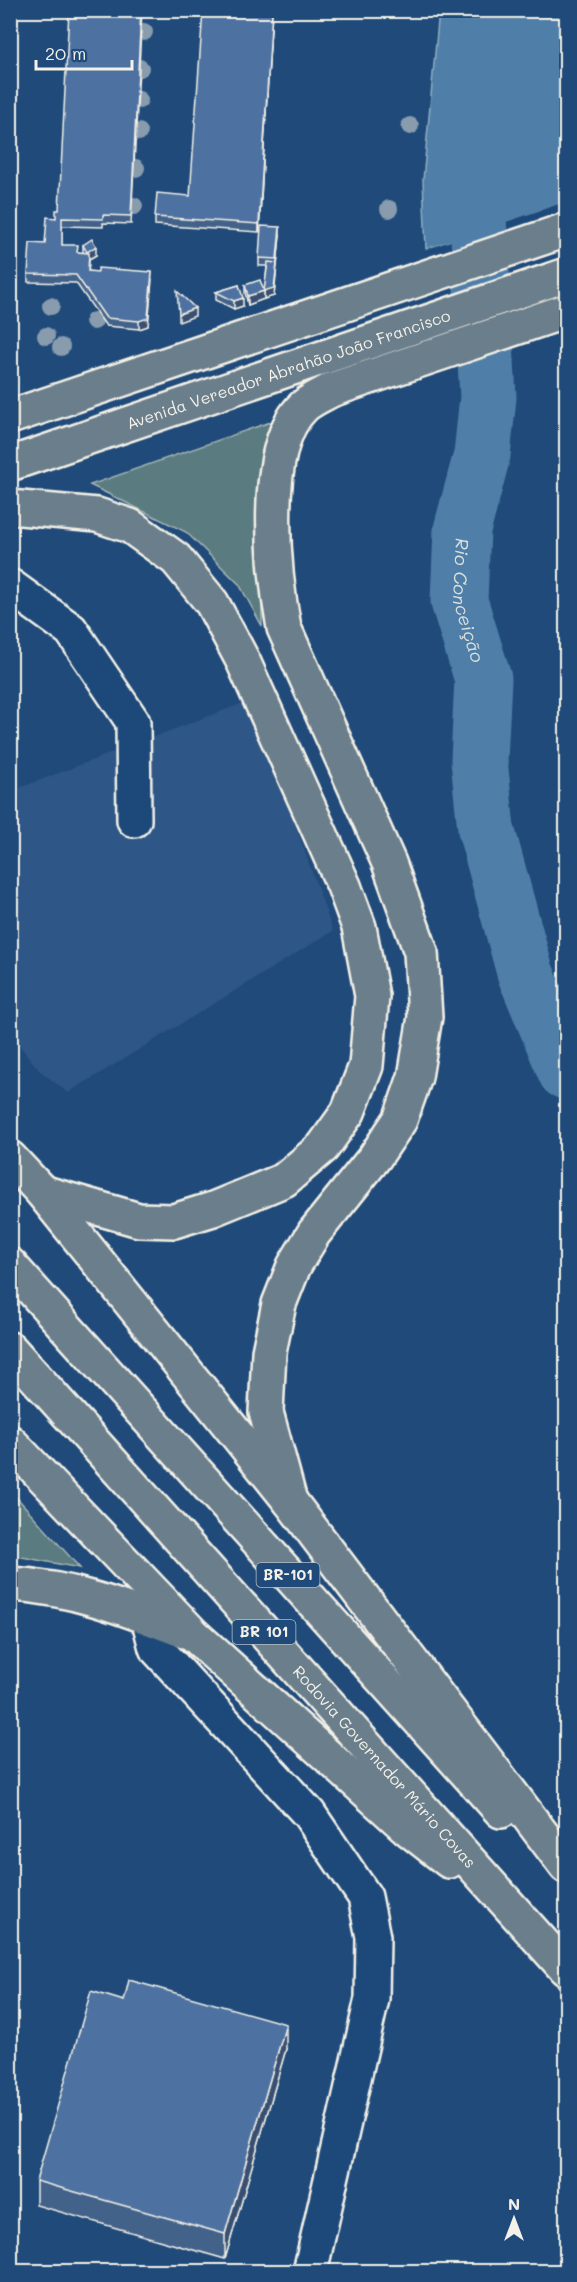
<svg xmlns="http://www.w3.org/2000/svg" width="577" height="2282" viewBox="0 0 577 2282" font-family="Mali,sans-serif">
<rect width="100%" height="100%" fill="#1f4a7a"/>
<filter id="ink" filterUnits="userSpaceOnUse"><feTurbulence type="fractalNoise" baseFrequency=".0167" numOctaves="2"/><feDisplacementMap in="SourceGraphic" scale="12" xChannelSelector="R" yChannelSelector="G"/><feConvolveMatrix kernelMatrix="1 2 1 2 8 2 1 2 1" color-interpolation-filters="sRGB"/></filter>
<g filter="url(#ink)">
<!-- built -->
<polygon fill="#2d5686" points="251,700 333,931 68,1093 39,1070 11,1035 11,791"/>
<!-- green -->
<g fill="#5a7c81" stroke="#a7b6b4" stroke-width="1.5">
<polygon points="276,420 261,547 262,626 239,584 186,532 90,485"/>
<polygon points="10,1491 11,1491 80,1568 11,1555"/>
</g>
<!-- water -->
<polygon fill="#4f7fa8" stroke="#91adc2" stroke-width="1.5" points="439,11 562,11 562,207 426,249 423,180"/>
<!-- pier -->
<polygon fill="#1f4a7a" points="565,202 563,210 427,252 424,250"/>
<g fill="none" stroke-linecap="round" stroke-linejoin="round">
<!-- river -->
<path stroke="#4f7fa8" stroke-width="57" id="s1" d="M490 10 473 128 488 397 482 455 462 530 459 601 483 679 479 760 486 829 525 972 566 1071"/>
<defs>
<g id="minor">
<polyline points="10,586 71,630 133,722 134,820"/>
<polyline points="148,1617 156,1648 309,1814 365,1897 373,1937 372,1999 310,2272"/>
</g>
<g id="major">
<polyline points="10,417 566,230"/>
<path id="s2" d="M10 464 566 275"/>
</g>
<g id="highway">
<polyline points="10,507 97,515 130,526 176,559 212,603 243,661 344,886 359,927 372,996 366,1066 348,1112 323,1147 284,1180 213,1209 174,1221 139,1220 42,1192"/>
<polyline points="10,1158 42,1192 290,1501 566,1866"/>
<polyline points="10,1265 501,1811"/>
<path id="s3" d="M10 1349 566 1969"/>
<polyline points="10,1442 193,1634 407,1828 449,1861"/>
<path d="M290 1501 266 1412 269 1352 279 1304 294 1266 314 1233 375 1157 400 1120 415 1077 425 1017 421 952 389 863 284 628C274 574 260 448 303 407 310 400 322 395 331 390L566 311"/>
<path d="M10 1584C72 1587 127 1609 184 1631"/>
</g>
</defs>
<!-- minor casing -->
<use href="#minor" stroke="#f4f1e8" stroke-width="38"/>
<!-- major casing -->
<use href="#major" stroke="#f4f1e8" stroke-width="38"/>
<!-- highway casing -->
<use href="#highway" stroke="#f4f1e8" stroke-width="38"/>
<!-- minor -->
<use href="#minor" stroke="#1f4a7a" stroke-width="33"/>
<!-- major -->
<use href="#major" stroke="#6b7e8b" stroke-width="33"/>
<!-- highway -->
<use href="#highway" stroke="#6b7e8b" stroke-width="33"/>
</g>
<!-- trees -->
<g fill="#889cae">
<circle cx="144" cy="32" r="9"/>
<circle cx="140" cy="68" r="9"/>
<circle cx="139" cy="100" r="9"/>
<circle cx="410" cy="126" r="9"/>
<circle cx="139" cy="132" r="9"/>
<circle cx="136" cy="168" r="9"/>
<circle cx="134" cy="206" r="9"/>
<circle cx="389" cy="209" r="9"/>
<circle cx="51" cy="306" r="9"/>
<circle cx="94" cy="321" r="9"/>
<circle cx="46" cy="336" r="9"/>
<circle cx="61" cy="347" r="9"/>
</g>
<!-- wall -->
<g fill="#43628a" stroke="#f4f1e8" stroke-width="1.5">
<polygon points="142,10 131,224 103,223 103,227 62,226 62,245 78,252 83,253 83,245 96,255 89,259 88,271 152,280 148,326 139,329 106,326 76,283 28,282 28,274 45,244"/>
<polygon points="272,10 259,232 155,225 155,217 190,196"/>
<polygon points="280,235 274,296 264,299 267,266 259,266 259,258"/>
<polygon points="239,285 243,306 234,309 216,300 216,292"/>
<polygon points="245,285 264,299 248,305 245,293"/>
<polygon points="286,2049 225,2259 36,2205 36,2181"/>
</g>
<!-- shaded-wall -->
<g fill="#375071" stroke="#f4f1e8" stroke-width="1.5">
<polygon points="272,10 259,232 259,224"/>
<polygon points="280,227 280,235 277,267 277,259"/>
<polygon points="96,246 96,255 89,259 88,280 87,252"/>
<polygon points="277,263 274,296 264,299 264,291"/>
<polygon points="152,272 148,326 139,329 139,321"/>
<polygon points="264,291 264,299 248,305 248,296"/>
<polygon points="243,298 243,306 234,309 234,301"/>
<polygon points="195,308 195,316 179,322 179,314"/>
<polygon points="286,2024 286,2049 225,2259 225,2234"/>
</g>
<!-- building -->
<g fill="#4e72a1" stroke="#f4f1e8" stroke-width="1.5">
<polygon points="69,10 141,10 131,216 103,215 103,219 62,218 62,245 78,245 77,252 89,253 88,271 98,272 98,268 152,272 148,318 139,321 106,318 76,275 28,274 30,243 45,244 47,217 56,218 56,210 59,210"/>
<polygon points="203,10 272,10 259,224 155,217 157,193 190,196"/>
<polygon points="261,226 280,227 277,259 259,258"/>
<polygon points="92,239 96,246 87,252 83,245"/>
<polygon points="268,262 277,263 274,288 264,291"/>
<polygon points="260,280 264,291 248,296 245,285"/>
<polygon points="239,285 243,298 234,301 216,292"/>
<polygon points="177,291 195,308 179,314"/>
<polygon points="129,1980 286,2024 225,2234 36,2181 91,1991 124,2001"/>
</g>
</g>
<g text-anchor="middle" stroke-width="6" stroke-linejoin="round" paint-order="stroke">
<!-- shield labels -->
<g fill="#1f4a7a" stroke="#b4bfc7" stroke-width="1.5">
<rect x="256.5" y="1563" width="63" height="24" rx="4.5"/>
<rect x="232.5" y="1620" width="63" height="24" rx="4.5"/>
</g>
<g font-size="15" font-weight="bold" fill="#f4f1e8">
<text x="288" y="1580">BR-101</text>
<text x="264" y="1637">BR 101</text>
</g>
<!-- street labels -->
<g font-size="16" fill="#f4f1e8" stroke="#1f4a7a">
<text dy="6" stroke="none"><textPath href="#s2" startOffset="294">Avenida Vereador Abrahão João Francisco</textPath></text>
<text dy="6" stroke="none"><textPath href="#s3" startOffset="561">Rodovia Governador Mário Covas</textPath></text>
</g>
<!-- water labels -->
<g font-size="18" font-style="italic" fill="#dbe0de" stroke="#1f4a7a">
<text dy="6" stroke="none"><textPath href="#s1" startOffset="596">Rio Conceição</textPath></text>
</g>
</g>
<!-- margin -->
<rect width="577" height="2282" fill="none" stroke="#1f4a7a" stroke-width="36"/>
<rect x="18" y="18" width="541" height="2246" fill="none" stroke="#f4f1e8" stroke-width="2" filter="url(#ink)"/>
<!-- north arrow -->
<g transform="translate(514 2219)" stroke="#1f4a7a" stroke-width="4.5" paint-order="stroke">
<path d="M0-4.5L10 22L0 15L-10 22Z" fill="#f4f1e8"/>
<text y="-9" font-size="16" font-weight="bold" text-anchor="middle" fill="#f4f1e8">N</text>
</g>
<!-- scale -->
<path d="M36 60v9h96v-9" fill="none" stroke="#f4f1e8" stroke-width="3"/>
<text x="45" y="60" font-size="18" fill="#f4f1e8" stroke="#1f4a7a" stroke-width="4.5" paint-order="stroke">20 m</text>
</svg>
